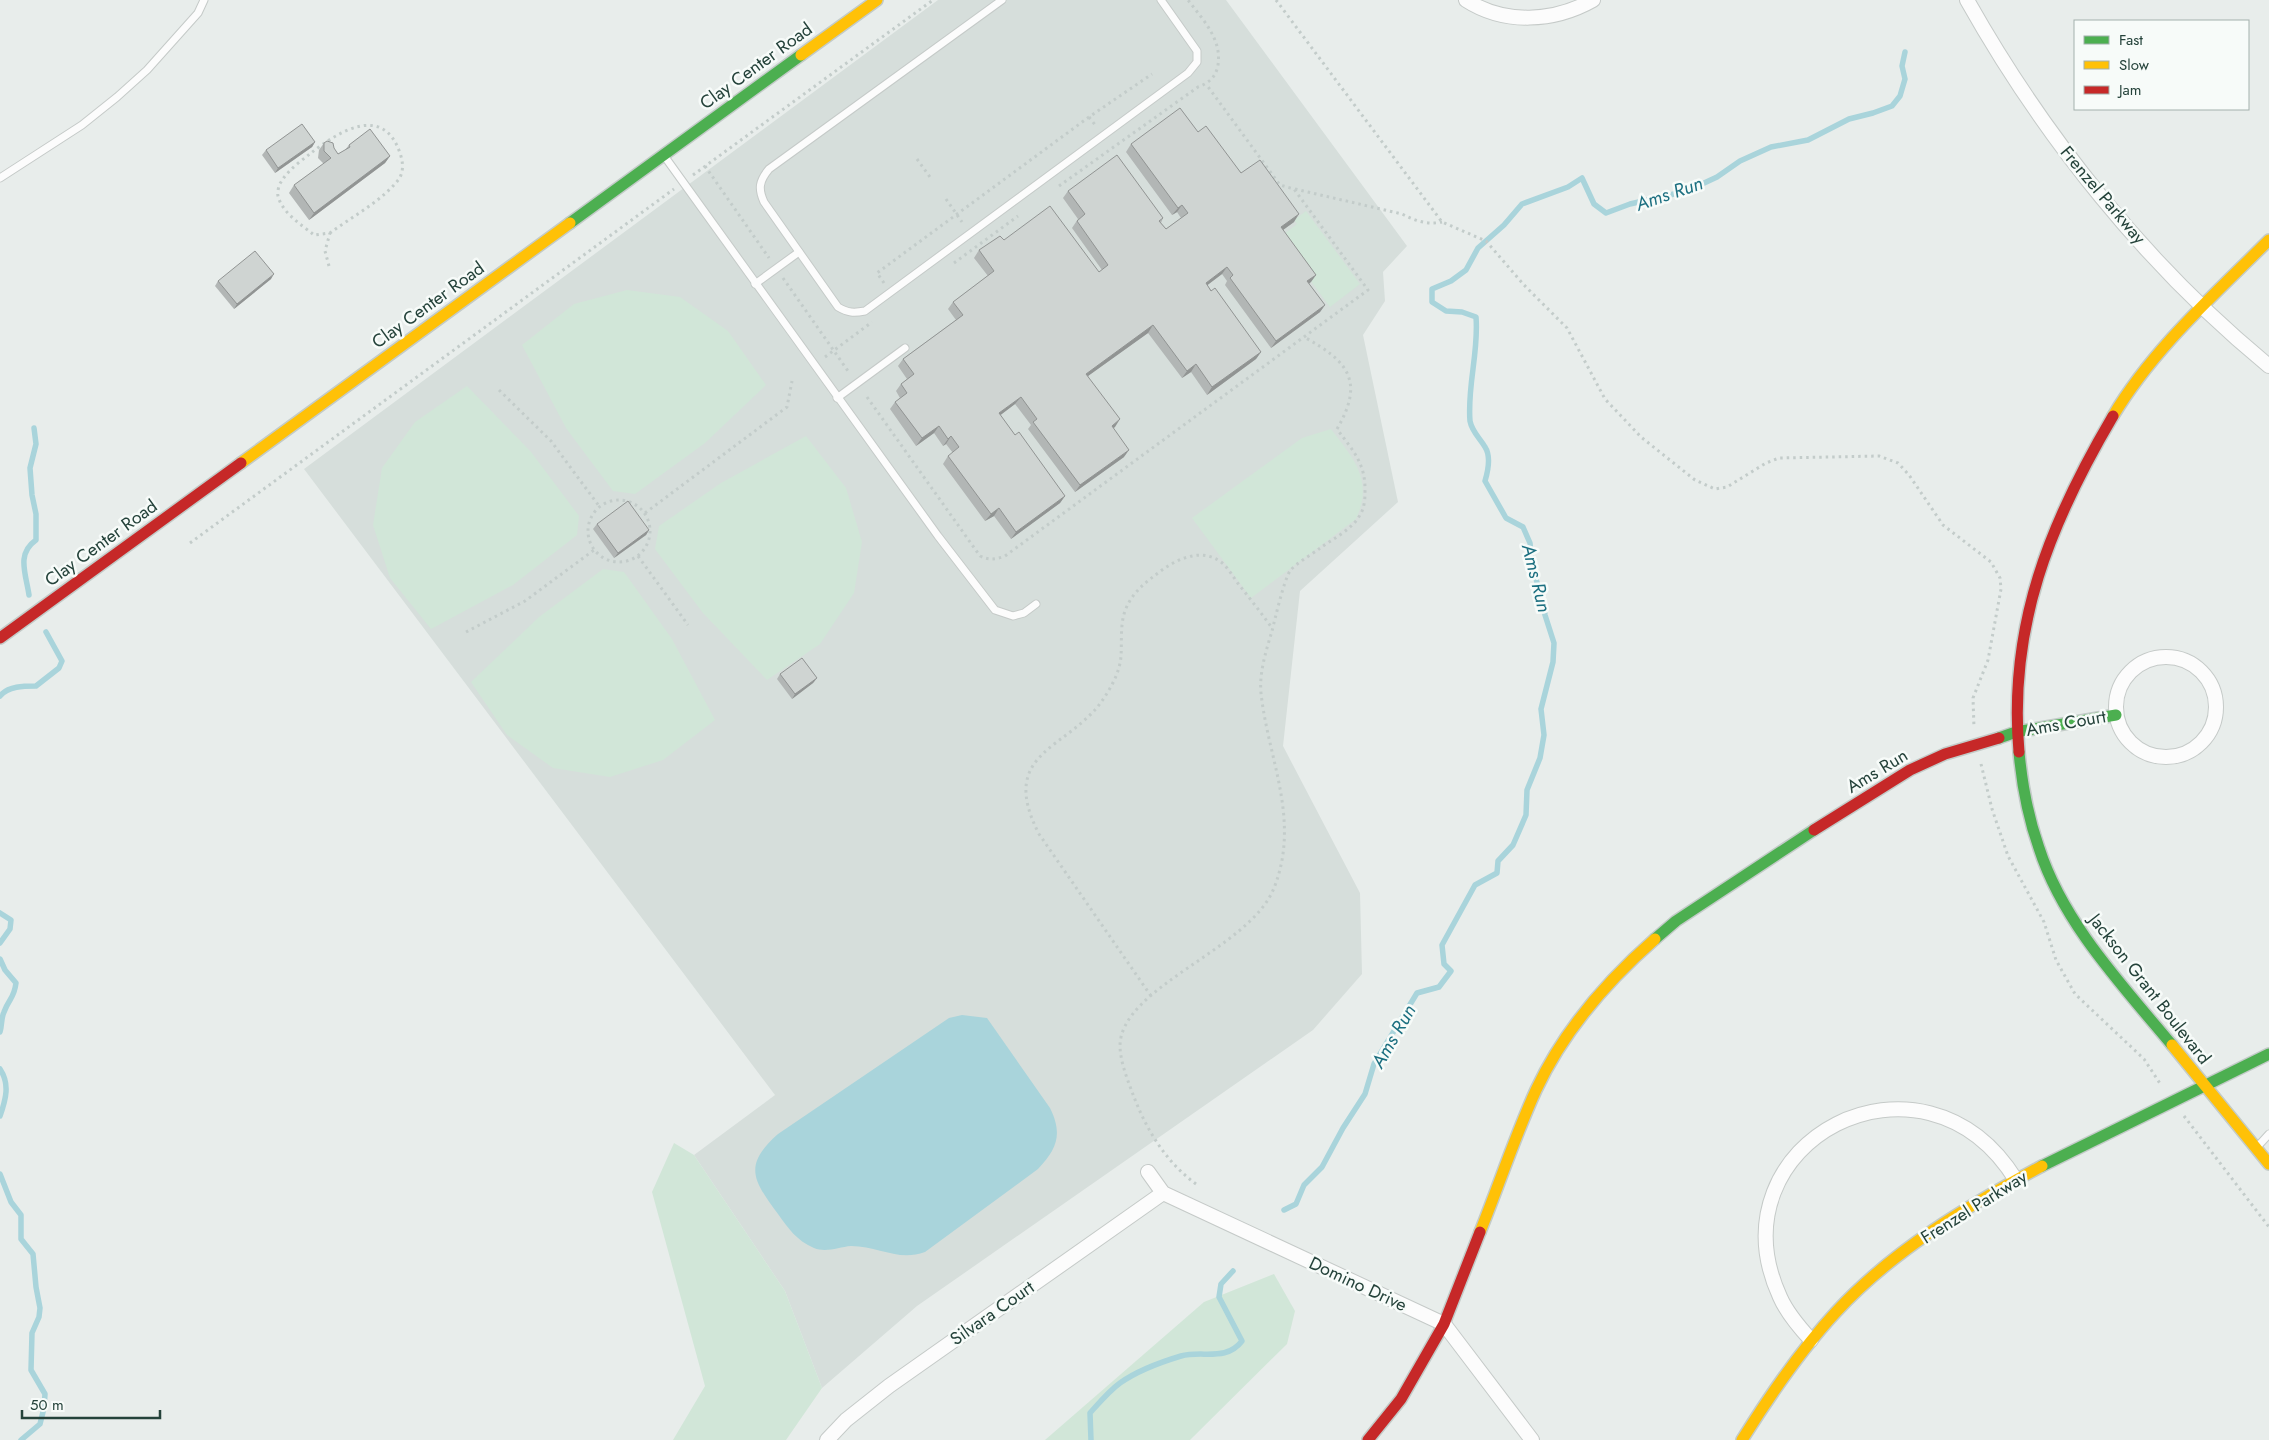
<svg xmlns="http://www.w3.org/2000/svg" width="2269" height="1440" viewBox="0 0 2269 1440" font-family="Jost,sans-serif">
<rect width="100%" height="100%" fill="#e8edeb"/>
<!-- built -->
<polygon fill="#d6dedb" points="938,0 1226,0 1407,246 1383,272 1385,301 1363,335 1398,502 1300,591 1283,746 1360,893 1362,974 1313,1030 917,1306 822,1388 785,1291 694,1155 775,1095 304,469"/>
<!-- green -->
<g fill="#d1e6d8">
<polygon points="1306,211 1360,284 1330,307 1279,238 1297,224 1294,220"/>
<polygon points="627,290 680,297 728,331 766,385 705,443 635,494 613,491 566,428 522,345 574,304"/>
<polygon points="467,386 531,452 579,516 577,535 513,585 431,629 390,578 373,525 382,468 415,422"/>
<path d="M1331 429C1353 458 1374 480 1356 519L1251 598 1192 518 1302 438Z"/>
<polygon points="806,436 846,488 862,542 854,593 820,644 767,680 703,613 655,549 659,526 721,483"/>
<polygon points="603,569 624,572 672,639 715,720 663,760 610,777 553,768 507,735 471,682 539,617"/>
<polygon points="674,1143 694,1155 785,1291 822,1388 786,1440 673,1440 705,1386 652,1192"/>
<polygon points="1274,1274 1295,1311 1287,1344 1190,1440 1045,1440 1204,1302"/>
</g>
<!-- water -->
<path fill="#a9d4db" d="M962 1015 987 1018 1050 1108C1063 1134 1057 1149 1038 1169L925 1252C898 1262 879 1246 851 1246 839 1247 826 1253 814 1248 797 1241 788 1228 778 1214 754 1181 742 1166 778 1134L949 1018Z"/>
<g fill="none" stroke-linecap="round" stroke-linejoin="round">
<!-- stream -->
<g stroke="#a9d4db" stroke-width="5.5">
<path d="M29 595C26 574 16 554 36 540V514L32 495 30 468 36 444 34 428"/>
<path d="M0 696C8 686 24 686 36 686L59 668 62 661 46 632"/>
<polyline points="0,913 11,920 10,929 0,943"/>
<path d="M0 959 5 970 16 983C14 999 9 998 4 1012 1 1018 2 1026 0 1032"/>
<path d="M0 1069C10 1084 6 1099 0 1116"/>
<polyline points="0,1174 11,1202 21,1215 21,1239 33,1254 36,1287 40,1308 39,1317 32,1333 31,1370 45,1394 44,1408 40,1424 21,1440"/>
<path d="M1284 1210 1296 1204 1304 1185 1322 1167 1343 1128 1365 1094 1374 1064 1417 993 1439 987 1451 971 1444 964 1442 945 1475 885 1497 873 1498 861 1513 845 1526 815 1527 790 1540 758 1544 735 1541 709 1553 662 1554 643 1545 615 1543 601 1533 570 1530 543 1523 527 1506 518 1485 481C1488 471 1491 456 1485 447 1480 438 1472 432 1470 421 1467 386 1479 352 1476 317L1462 312 1446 311 1432 302V289L1451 281 1466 270 1478 248 1504 225 1522 204 1568 187 1582 178 1594 204 1606 213 1630 204 1687 191 1717 177 1740 161 1771 147 1808 140 1849 119 1873 113 1892 106 1900 96 1905 79 1902 66 1905 52"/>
<path d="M1091 1440 1090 1413C1099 1403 1109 1391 1120 1383 1137 1371 1161 1362 1181 1356 1202 1350 1226 1362 1242 1341L1219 1297 1221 1284 1233 1271"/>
</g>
<defs>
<g id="lane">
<path d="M1002 0 769 169C759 181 758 189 764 202L838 307C848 313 854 313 865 311L1188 73 1197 62V51L1161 0"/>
<polyline points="665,157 938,536 995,610 1013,616 1024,613 1036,604"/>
<polyline points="0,178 82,125 117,97 147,70 198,13 204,0"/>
<polyline points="755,284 799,252"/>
<polyline points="837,398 905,348"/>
<polyline points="2258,1146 2269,1134"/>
</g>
<g id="street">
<path d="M1466 0C1505 25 1554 22 1593 0"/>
<path d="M1967 0C2044 137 2147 266 2269 366"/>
<circle cx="2166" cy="707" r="50"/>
<polyline points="1148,1172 1163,1193 1444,1324 1532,1440"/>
<path d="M1811 1340C1799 1327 1787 1313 1780 1297 1709 1142 1923 1030 2016 1180"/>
<polyline points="827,1440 846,1420 889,1386 1163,1193"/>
</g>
<g id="fast">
<polyline points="570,223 801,55"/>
<polyline points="1999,738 2016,732 2116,715"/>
<path d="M2019 752C2022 785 2028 817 2039 848 2063 923 2123 986 2172 1045"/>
<polyline points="1655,939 1676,921 1814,830"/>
<polyline points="2042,1166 2269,1054"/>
</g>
<g id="slow">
<polyline points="801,55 877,0"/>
<path d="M2113 416C2153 349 2214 295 2269 240"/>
<polyline points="241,463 570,223"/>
<polyline points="2172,1045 2269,1164"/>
<path d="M1480 1232C1499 1185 1515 1136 1536 1090 1563 1032 1607 981 1655 939"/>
<path d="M1742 1440C1770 1395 1800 1351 1836 1312 1893 1250 1969 1205 2042 1166"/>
</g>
<g id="jam">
<polyline points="0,638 241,463"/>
<path d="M2019 752C2008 626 2050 523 2113 416"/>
<polyline points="1814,830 1910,770 1945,754 1999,738"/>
<polyline points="1368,1440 1401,1399 1444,1324 1480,1232"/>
</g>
</defs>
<!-- lane casing -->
<use href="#lane" stroke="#c5cac8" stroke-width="9"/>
<!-- street casing -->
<use href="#street" stroke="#c5cac8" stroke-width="16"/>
<!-- fast casing -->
<use href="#fast" stroke="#c3cbc8" stroke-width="14"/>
<!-- slow casing -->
<use href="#slow" stroke="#c3cbc8" stroke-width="14"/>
<!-- jam casing -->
<use href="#jam" stroke="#c3cbc8" stroke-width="14"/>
<!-- path -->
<g stroke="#c3ccca" stroke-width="3" stroke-dasharray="2.5 4" stroke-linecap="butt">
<polyline points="1276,0 1442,222 1486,241 1524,285 1567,328 1605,399 1641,437 1695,480 1715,489 1727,487 1766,463 1779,458 1879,456 1898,463 1909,475 1943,525 1991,562 2000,578 2001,589 1988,660 1973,698 1974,728"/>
<polyline points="1089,117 1096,126"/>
<polyline points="917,159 930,177"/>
<polyline points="705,166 769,258"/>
<polyline points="693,175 933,0"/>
<path d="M1059 186 1198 87C1209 83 1216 77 1218 65 1222 39 1203 20 1188 0"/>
<path d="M1295 189 1402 214C1415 221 1428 225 1442 222"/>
<polyline points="946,199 962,222"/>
<polyline points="954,263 1018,216"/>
<path d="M329 266 325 251 330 233 314 235C302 225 282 213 278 196 277 193 279 184 281 182 288 170 301 161 311 153 338 132 383 103 400 153 403 162 404 171 399 179 382 201 353 216 330 233"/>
<polyline points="783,278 848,371"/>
<polyline points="884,283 877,273 1089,117 1152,74"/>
<polyline points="825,357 872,322"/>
<polyline points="499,390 551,441 599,506"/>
<path d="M867 397 980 556C989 560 995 560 1005 556L1368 290 1294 189 1280 185 1206 84"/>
<circle cx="619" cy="531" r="31"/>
<polyline points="645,513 787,407 792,381"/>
<polyline points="190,543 674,189"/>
<polyline points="638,556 688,625"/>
<polyline points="466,632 525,601 594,550"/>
<polyline points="1981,764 1992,809 2008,856 2044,922 2056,960 2075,994 2144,1059 2161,1085"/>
<path d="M1151 996 1039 834C996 750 1070 750 1104 698 1112 686 1120 671 1121 656 1122 642 1120 625 1125 611 1132 592 1146 582 1162 570 1179 558 1202 548 1221 562 1229 568 1234 579 1240 586 1251 600 1262 614 1272 628"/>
<polyline points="2184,1116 2269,1227"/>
<path d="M1196 1184C1167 1163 1147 1131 1134 1097 1128 1081 1120 1062 1120 1045 1122 986 1250 949 1274 888 1301 820 1268 759 1261 693 1259 673 1266 651 1272 631 1275 619 1284 580 1290 571 1296 563 1311 555 1319 549 1332 539 1352 530 1360 515 1364 509 1365 500 1365 493 1366 464 1354 452 1337 429 1365 381 1348 361 1304 337"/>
</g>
<!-- lane -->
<use href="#lane" stroke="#fcfcfc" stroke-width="7"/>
<!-- street -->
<use href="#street" stroke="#fcfcfc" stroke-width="14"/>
<!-- fast -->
<use href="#fast" stroke="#4caf50" stroke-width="11"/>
<!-- slow -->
<use href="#slow" stroke="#ffc107" stroke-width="11"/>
<!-- jam -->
<use href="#jam" stroke="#c62828" stroke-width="11"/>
</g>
<!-- wall -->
<g fill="#b2b6b5">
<polygon points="1198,132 1294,222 1283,230 1316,275 1309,284 1325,305 1320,312 1271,348 1225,285 1227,281 1222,274 1207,285 1261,352 1256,359 1207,395 1191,372 1182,378 1148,333 1088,376 1115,427 1113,428 1124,457 1075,492 1028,429 1031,425 1015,404 1000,415 1015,435 1065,496 1060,503 1011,539 994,516 985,521 943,464 948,456 953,453 946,444 943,446 934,433 916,446 890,409 895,402 900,398 896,391 901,384 907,379 898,366 903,359 956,320 948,309 953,302 988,276 974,258 979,250 1004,240 1099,272 1102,270 1072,228 1078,219 1063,198 1068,191 1163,218 1161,223 1166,229 1181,218 1177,212 1172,215 1126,152 1131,144"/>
<polygon points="315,142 312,147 275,173 262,155 266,150"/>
<polygon points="324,143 338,154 345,150 349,145 390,156 385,163 309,220 289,193 294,185 324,164 318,158 319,150"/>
<polygon points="271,279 234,309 215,286 218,281"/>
<polygon points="597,524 649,530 646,535 614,558 593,529"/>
<polygon points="780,674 817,678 813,683 792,699 777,679"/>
</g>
<!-- shaded-wall -->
<g fill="#919493">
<polygon points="315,142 312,147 275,173 278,168"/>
<polygon points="390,156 385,163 309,220 314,213"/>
<polygon points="1182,205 1177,212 1172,215 1178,208"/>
<polygon points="1299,214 1294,222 1276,235 1281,227"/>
<polygon points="1227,267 1222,274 1201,290 1206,283"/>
<polygon points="274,274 271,279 234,309 237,304"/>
<polygon points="1316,275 1311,282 1302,289 1307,281"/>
<polygon points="1325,305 1320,312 1271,348 1276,341"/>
<polygon points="1153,325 1148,333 1081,381 1086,374"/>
<polygon points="1261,352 1256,359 1207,395 1212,387"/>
<polygon points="1196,364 1191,372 1182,378 1187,371"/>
<polygon points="1021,397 1015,404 994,420 999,413"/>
<polygon points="1120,419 1115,427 1106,433 1112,426"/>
<polygon points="939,426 934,433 916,446 922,438"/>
<polygon points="951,436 946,444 943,446 948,439"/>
<polygon points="1129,450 1124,457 1075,492 1080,485"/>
<polygon points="1065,496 1060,503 1011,539 1016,532"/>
<polygon points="999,508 994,516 985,521 991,514"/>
<polygon points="649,530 646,535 614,558 618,553"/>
<polygon points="817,678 813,683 792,699 795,694"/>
</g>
<!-- building -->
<g fill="#cfd4d2" stroke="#919493">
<polygon points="1180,108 1198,132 1206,126 1241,173 1260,160 1299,214 1281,227 1316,275 1307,281 1325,305 1276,341 1230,278 1233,275 1227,267 1206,283 1211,291 1215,288 1261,352 1212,387 1196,364 1187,371 1153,325 1086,374 1120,419 1112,426 1129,450 1080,485 1033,422 1037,419 1021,397 999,413 1015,435 1019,432 1065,496 1016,532 999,508 991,514 948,456 959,447 951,436 948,439 939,426 922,438 895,402 907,393 901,384 914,374 903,359 963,315 953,302 994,271 979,250 1000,236 1004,240 1050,206 1099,272 1108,265 1077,221 1085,214 1068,191 1117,155 1163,218 1159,221 1166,229 1188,213 1182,205 1178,208 1131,144"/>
<polygon points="302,124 315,142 278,168 266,150"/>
<polygon points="370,129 390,156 314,213 294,185 331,158 324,151 324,143 327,141 333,143 334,148 338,154 350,147 349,145"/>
<polygon points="255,251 274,274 237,304 218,281"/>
<polygon points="628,501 649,530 618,553 597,524"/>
<polygon points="802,658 817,678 795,694 780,674"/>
</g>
<g text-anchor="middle" stroke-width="5" stroke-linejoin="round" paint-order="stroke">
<!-- street labels -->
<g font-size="18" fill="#24423a" stroke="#f7fbf9">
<text transform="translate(756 66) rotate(-36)" y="6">Clay Center Road</text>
<text transform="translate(2103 195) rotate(50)" y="6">Frenzel Parkway</text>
<text transform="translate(428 305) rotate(-36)" y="6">Clay Center Road</text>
<text transform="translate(101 543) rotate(-36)" y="6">Clay Center Road</text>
<text transform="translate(2066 723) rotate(-10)" y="6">Ams Court</text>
<text transform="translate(1877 771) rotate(-31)" y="6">Ams Run</text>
<text transform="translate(2150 989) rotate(52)" y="6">Jackson Grant Boulevard</text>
<text transform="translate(1974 1207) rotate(-32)" y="6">Frenzel Parkway</text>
<text transform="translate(1358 1284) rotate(25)" y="6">Domino Drive</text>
<text transform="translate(992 1313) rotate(-35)" y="6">Silvara Court</text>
</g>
<!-- water labels -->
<g font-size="19" font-style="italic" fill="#1c6f80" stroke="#f7fbf9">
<text transform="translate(1669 193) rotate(-19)" y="7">Ams Run</text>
<text transform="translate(1537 578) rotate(76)" y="7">Ams Run</text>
<text transform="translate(1393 1036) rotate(-60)" y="7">Ams Run</text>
</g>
</g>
<!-- legend -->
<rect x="2074" y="20" width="175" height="90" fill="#f7fbf9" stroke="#a3b1ad"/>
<rect x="2084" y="36" width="25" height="8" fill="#4caf50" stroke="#a3b1ad"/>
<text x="2119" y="45" font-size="15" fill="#24423a">Fast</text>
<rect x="2084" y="61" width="25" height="8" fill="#ffc107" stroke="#a3b1ad"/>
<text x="2119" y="70" font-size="15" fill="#24423a">Slow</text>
<rect x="2084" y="86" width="25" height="8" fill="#c62828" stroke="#a3b1ad"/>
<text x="2119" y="95" font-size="15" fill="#24423a">Jam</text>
<!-- scale -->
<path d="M22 1410v8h138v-8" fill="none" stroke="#24423a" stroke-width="2.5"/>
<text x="30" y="1410" font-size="15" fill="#24423a" stroke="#f7fbf9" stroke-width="4" paint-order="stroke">50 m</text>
</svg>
